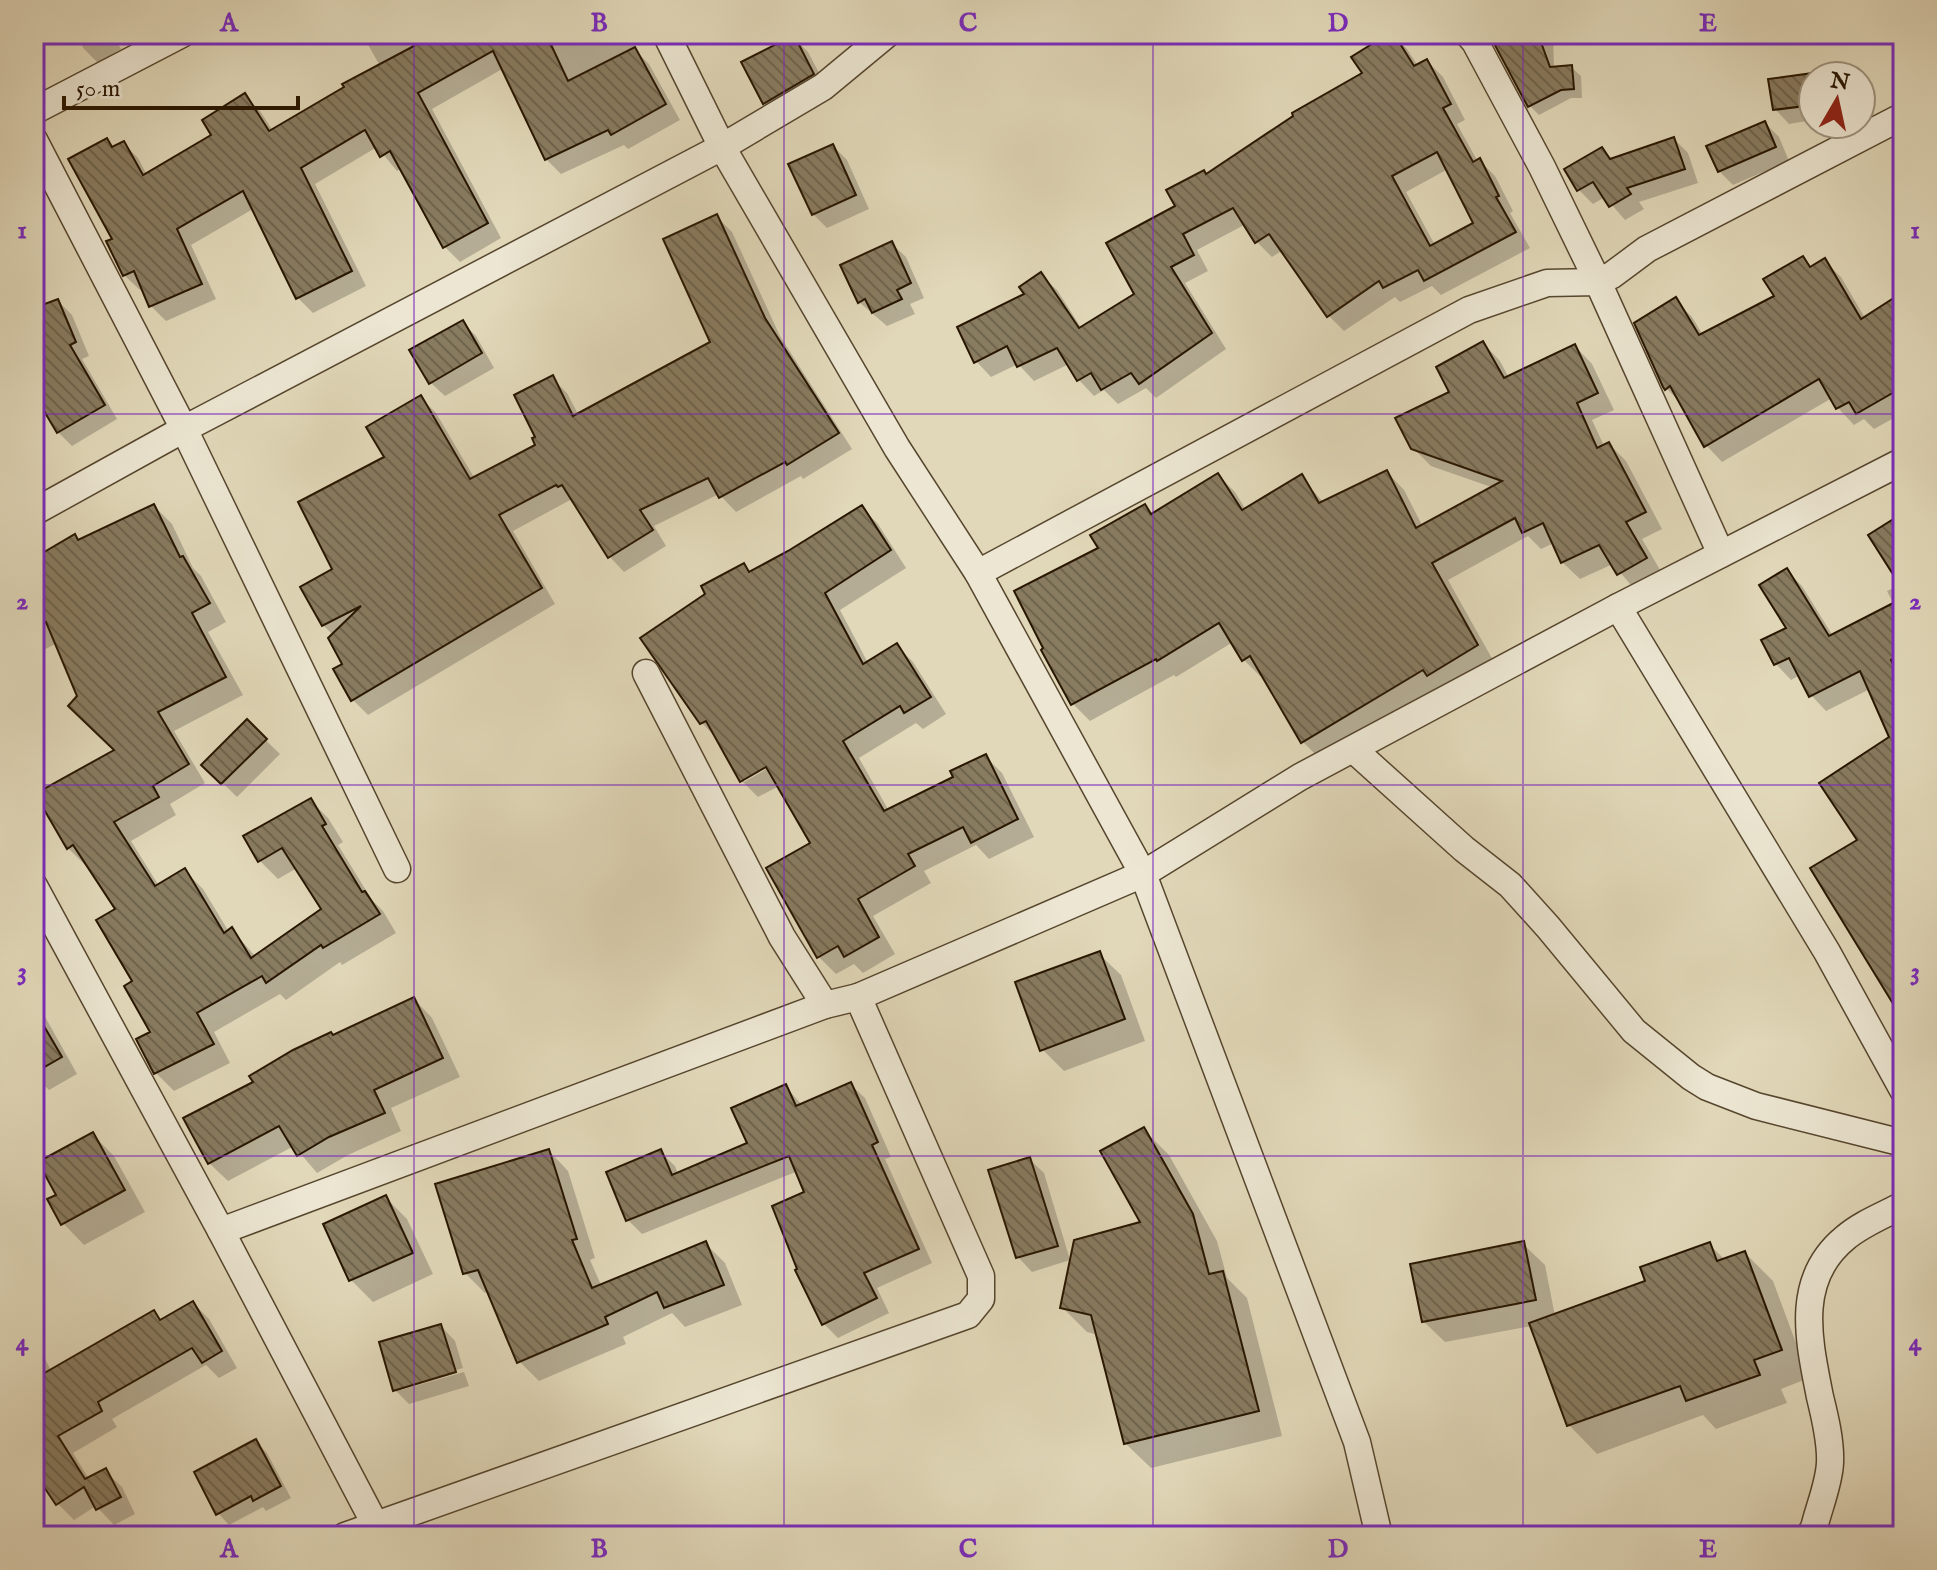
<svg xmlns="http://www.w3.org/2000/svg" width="1937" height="1570" viewBox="0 0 1937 1570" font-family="'IM FELL English',serif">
<defs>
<pattern id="building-back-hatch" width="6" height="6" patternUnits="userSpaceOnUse" patternTransform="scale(2)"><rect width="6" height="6" fill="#887b60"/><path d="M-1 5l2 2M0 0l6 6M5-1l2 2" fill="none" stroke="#6f644d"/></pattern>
</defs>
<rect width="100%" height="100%" fill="#e1d8b9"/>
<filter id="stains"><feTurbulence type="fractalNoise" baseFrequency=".0025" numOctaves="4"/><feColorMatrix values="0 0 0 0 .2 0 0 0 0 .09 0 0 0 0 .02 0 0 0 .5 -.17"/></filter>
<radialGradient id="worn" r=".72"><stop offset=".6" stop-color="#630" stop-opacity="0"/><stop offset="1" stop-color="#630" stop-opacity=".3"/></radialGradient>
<!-- shadow -->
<g fill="#0003" fill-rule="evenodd">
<polygon points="34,34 58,34 34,49"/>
<polygon points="75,34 112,34 121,49 98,63 84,49"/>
<polygon points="362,34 630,34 639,54 649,64 680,120 628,149 624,145 561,174 546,159 504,68 432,109 501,238 460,262 445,247 402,168 397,171 377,147 315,184 366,286 313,313 297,297 253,209 191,245 216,299 166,321 151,306 143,288 140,290 124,275 115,240 107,141 114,148 123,143 138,158 147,175 214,136 245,96 260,111 273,131 380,66"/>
<path d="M1392 34 1407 49 1418 66 1427 61 1443 77 1465 120 1457 124 1478 162 1480 161 1495 176 1513 211 1510 213 1530 248 1441 295 1432 286 1400 302 1395 297 1344 331 1329 316 1283 250 1272 257 1257 242 1246 224 1197 250 1208 271 1185 283 1226 349 1156 398 1146 388 1118 404 1104 390 1094 396 1079 380 1069 364 1034 381 1018 364 991 377 976 361 1041 275 1057 290 1082 329 1136 295 1178 207 1206 176 1364 74ZM1448 169 1476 224 1435 245 1406 192Z"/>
<polygon points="1490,34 1553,34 1554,68 1571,67 1581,76 1582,98 1571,98 1539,115 1530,106"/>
<polygon points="794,38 808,52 827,88 779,117 765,103"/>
<polygon points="1829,73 1832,76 1813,76 1813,120 1789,124 1775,109 1770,81"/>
<polygon points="1765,123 1779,137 1789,161 1733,185 1719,171"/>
<polygon points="1674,139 1688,153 1698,183 1639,202 1644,209 1625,220 1605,197 1593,204 1579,190 1567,170 1602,149 1613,160"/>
<polygon points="833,146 847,160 869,209 827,228 813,214"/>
<polygon points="717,217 732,232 780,336 852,449 803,479 801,476 736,512 719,494 654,526 666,546 624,572 609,556 572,499 513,531 555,604 368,715 352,699 345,665 334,636 323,625 335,570 387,458 420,397 436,413 475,479 538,446 537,437 552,378 567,393 579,416 713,343"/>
<polygon points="891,243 906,257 924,298 910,304 915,314 887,326 859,302"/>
<polygon points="1803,258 1812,268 1824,261 1841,277 1865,318 1903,295 1903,413 1874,429 1864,419 1854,425 1838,408 1832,398 1722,462 1706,445 1683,405 1666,388 1675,300 1692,317 1703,335 1776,297"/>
<polygon points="58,301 72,315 89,356 82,359 117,419 72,446 58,432 41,403 34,407 34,309"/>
<polygon points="462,322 476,336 494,368 445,396 430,382"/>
<polygon points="1483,343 1500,361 1509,378 1575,346 1592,364 1614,410 1592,420 1604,446 1609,444 1626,461 1662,529 1642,539 1663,575 1636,591 1613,564 1580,579 1562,562 1554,543 1541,549 1528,536 1448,580 1494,662 1446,692 1441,687 1320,759 1303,742 1264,675 1261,677 1244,660 1233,642 1176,677 1174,675 1090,721 1073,704 1043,651 1101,549 1145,507 1153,515 1218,475 1235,492 1246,510 1301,477 1324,503 1387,472 1404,490 1423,527 1494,488 1431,466 1413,448 1452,393"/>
<polygon points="154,506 172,524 193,568 201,576 226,622 208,632 243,695 174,731 205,783 170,804 176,815 131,841 159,886 185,871 203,889 229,932 232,930 256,957 323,910 297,868 278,879 260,861 310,800 328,818 343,842 338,845 372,900 383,911 396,933 342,965 340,962 286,1000 280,994 214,1032 230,1063 174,1091 156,1073 138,1040 153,1032 135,982 118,910 88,865 86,866 68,848 116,750 80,697 57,643 34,655 34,557 36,559 79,541"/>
<path d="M861 507 878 524 906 568 840 610 868 663 896 645 913 662 946 714 923 729 916 723 859 758 889 811 956 778 985 756 1002 773 1034 837 989 859 976 845 924 871 931 883 873 916 895 954 863 973 854 964 836 974 819 957 813 844 779 786 758 797 741 780 718 740 702 723 643 639 708 595 744 565 752 573 789 553ZM773 760 775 764 744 782V777Z"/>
<polygon points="1903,515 1903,1011 1860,840 1892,737 1870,689 1826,711 1811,695 1800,675 1791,680 1776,664 1789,628 1786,570 1802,586 1833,636 1894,605 1887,591 1902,584"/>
<polygon points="247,722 280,754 237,797 204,765"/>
<polygon points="34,776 39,786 34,789"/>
<polygon points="1099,954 1121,975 1145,1041 1064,1071 1042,1049"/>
<polygon points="34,997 77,1074 49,1090 34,1075"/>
<polygon points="414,999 432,1018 460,1077 391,1108 401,1131 348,1155 317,1173 294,1146 228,1181 209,1163 256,1083 333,1037"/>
<polygon points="850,1084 865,1098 891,1157 885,1159 932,1263 877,1288 889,1313 838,1338 824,1324 807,1193 798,1171 642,1234 628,1220 660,1152 675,1166 678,1174 750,1144 786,1087 802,1105"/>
<polygon points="1144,1130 1169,1155 1217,1241 1227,1278 1247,1298 1282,1436 1151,1468 1125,1443 1098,1335 1087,1332 1062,1307 1143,1223"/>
<polygon points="93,1135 114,1156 145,1212 84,1245 63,1223 58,1196"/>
<polygon points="549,1151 568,1171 595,1258 590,1260 602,1287 705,1243 725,1263 742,1305 685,1327 672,1313 623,1337 626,1344 539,1381 519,1361 490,1291 485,1293 465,1273"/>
<polygon points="1029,1159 1044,1173 1070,1260 1032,1272 1018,1257"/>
<polygon points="385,1197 407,1219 433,1274 373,1302 351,1280 325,1225"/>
<polygon points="1523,1244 1545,1265 1555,1316 1648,1282 1709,1244 1725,1260 1745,1253 1773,1281 1809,1378 1781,1389 1787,1403 1716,1429 1703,1415 1597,1454 1569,1425 1532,1326 1445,1342 1423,1321"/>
<polygon points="193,1303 209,1319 237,1368 219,1378 206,1365 112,1419 117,1427 73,1453 89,1479 105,1471 122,1487 135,1514 114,1525 96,1506 74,1520 58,1504 34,1471 34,1336 51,1371 153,1312 162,1321"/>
<polygon points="441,1326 455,1341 463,1368 401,1386 401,1390 464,1372 469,1386 409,1404 395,1390"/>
<polygon points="256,1442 267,1453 291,1498 266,1511 263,1507 229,1525 218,1513"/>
</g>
<!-- building -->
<g fill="url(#building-back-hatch)" stroke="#281600" stroke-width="2" fill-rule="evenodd">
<polygon points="408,34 546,34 568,81 635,47 666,104 611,135 608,130 545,160 493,51 418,93 488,223 443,248 390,151 380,157 365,130 301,168 352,271 296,299 243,191 177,229 202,284 149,307 134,271 123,276 106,241 112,239 68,159 107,138 112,147 124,141 143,175 211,135 202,120 245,93 269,131 344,87 342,84 414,46"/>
<path d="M1388 34H1394L1414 66 1427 59 1451 104 1443 108 1473 162 1480 158 1499 196 1496 197 1516 232 1424 281 1418 270 1383 288 1379 281 1327 317 1269 234 1255 243 1233 208 1183 234 1194 255 1171 267 1212 333 1139 384 1131 373 1101 390 1091 373 1077 381 1057 348 1017 367 1007 346 974 363 957 327 1024 294 1019 287 1041 272 1079 328 1134 294 1106 243 1175 206 1166 190 1204 170 1206 174 1293 116 1292 113 1362 73 1351 57ZM1437 152 1473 223 1430 246 1392 176Z"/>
<polygon points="1489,34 1538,34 1550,67 1572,65 1574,89 1561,90 1528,107"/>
<polygon points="794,35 814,74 763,104 741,62"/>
<polygon points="1813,73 1813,105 1773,110 1768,79"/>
<polygon points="1765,121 1776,147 1718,172 1706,146"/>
<polygon points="1674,137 1685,169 1627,188 1631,194 1609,207 1593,182 1577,191 1564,169 1602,147 1610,159"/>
<polygon points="833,144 856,195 812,215 788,164"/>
<polygon points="717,214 765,318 839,433 787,465 785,462 719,498 708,478 640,510 653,530 608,558 562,485 558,487 556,485 499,515 542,588 351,701 333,669 342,664 328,638 361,606 322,626 300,587 332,569 298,502 384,457 366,427 421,395 470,479 535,445 532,438 535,437 514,395 553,375 573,416 710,342 663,239"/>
<polygon points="892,241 911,283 897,290 902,299 872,313 865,299 858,303 840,265"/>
<polygon points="1803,256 1810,267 1825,258 1861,319 1903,292 1903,387 1856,414 1849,402 1836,409 1819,379 1704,447 1670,386 1665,390 1663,387 1634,323 1676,297 1699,335 1774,296 1763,279"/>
<polygon points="58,299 76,342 70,345 105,405 57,433 34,394 34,308"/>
<polygon points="463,320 482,353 429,384 409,350"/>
<polygon points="1483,341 1504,378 1575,344 1598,393 1577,403 1597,448 1609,442 1646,512 1626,522 1647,558 1617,575 1599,545 1561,563 1543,523 1522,533 1515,518 1432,563 1478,645 1427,676 1423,670 1301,743 1250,656 1242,661 1219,623 1157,661 1156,659 1071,705 1041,650 1043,648 1014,591 1098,548 1090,535 1145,504 1151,514 1218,473 1242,510 1302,474 1319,503 1387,470 1416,528 1502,481 1411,449 1395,418 1449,392 1436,367"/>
<polygon points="154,504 180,557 183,556 210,603 192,613 226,677 158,712 189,764 153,786 159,797 114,822 155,886 185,868 224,933 232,927 251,958 321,909 282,848 258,862 243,836 311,798 326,824 322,826 362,892 365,891 380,914 323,948 321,945 266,983 262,976 197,1013 214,1044 154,1074 136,1039 150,1032 124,986 132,981 96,920 115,909 73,845 67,849 35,794 114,750 68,706 77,696 46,622 34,628 34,558 75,534 78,540"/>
<polygon points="862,505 891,550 825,593 863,664 897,643 931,697 904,713 900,706 843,741 884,811 953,777 950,771 986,754 1018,819 971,843 963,827 908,854 915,866 858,899 879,937 844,957 838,946 817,958 766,868 810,843 766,767 740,782 706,721 700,724 640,638 705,594 701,586 744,563 749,572 788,551"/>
<polygon points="1903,513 1903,590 1868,535"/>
<polygon points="1787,568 1829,636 1903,598 1903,653 1891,660 1903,687 1903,1020 1810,868 1857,840 1819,783 1889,737 1860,671 1809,697 1789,658 1774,665 1761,640 1786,628 1759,585"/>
<polygon points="247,719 267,739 221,784 201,765"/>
<polygon points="1100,951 1125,1019 1040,1051 1015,982"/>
<polygon points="414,997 443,1058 374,1090 385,1113 329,1137 297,1156 279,1126 208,1164 183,1118 253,1082 249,1076 293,1050 331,1032 333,1035"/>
<polygon points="34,1009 62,1057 34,1073"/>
<polygon points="851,1082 878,1142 872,1145 919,1249 864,1273 877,1298 822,1325 795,1270 797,1269 772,1206 804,1192 789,1156 626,1221 606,1172 661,1149 672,1175 747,1143 731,1108 786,1084 796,1106"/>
<polygon points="1144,1127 1193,1214 1209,1274 1223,1271 1259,1411 1124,1444 1091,1315 1060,1308 1074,1240 1140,1222 1100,1151"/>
<polygon points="93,1132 125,1190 61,1225 47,1199 56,1195 38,1162"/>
<polygon points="549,1149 577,1239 572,1240 592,1288 706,1241 724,1285 664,1308 657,1292 605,1317 608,1324 517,1363 478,1270 463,1274 435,1184"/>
<polygon points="1030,1157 1058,1246 1016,1258 988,1170"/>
<polygon points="386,1195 413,1253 349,1281 323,1224"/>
<polygon points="1524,1241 1536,1300 1422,1322 1410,1264"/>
<polygon points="1710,1242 1717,1261 1745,1251 1782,1350 1754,1360 1760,1375 1686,1401 1680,1386 1567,1426 1529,1323 1645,1281 1640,1267"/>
<polygon points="193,1301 222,1351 202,1363 192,1348 98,1402 102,1411 58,1436 85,1479 106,1468 121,1497 96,1510 84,1487 56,1505 34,1472 34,1379 154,1310 160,1320"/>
<polygon points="441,1324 456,1372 393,1391 379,1342"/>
<polygon points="256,1439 281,1486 253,1501 251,1496 216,1515 194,1472"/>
</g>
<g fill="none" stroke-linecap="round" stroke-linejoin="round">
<defs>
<g id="street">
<polyline points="666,34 722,147 897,448 978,573 1143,874 1357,1442 1379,1536"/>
<polyline points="1468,34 1475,42 1542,167 1598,282 1612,275 1647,249 1903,116"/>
<polyline points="34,111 182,34"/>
<polyline points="34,140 184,429 397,869"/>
<polyline points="34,512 184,429 722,147 823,87 887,34"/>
<polyline points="978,573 1469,310 1547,283 1598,282 1721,554"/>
<polyline points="1618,607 1827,952 1903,1090"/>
<polyline points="646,673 782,937 825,1005"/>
<polyline points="1354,750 1464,849 1510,885 1548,927 1634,1031 1691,1077 1707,1087 1756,1106 1903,1143"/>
<polyline points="34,886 221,1231 375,1524 385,1536"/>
<polyline points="221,1231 825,1005 858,997 1143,874 1300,777 1618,607 1903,461"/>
<polyline points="345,1536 968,1315 981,1299 981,1276 858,997"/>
<path d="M1809 1536 1814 1528C1819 1507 1829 1484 1830 1463 1831 1442 1825 1417 1820 1397 1809 1341 1794 1280 1845 1238 1861 1224 1884 1215 1903 1205"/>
</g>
</defs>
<!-- street casing -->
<use href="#street" stroke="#56462e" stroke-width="29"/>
<!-- street -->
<use href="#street" stroke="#ece6d2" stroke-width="26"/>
</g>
<!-- grid -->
<path fill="none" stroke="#7b2cbf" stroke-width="2" stroke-opacity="0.55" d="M414 34V1536M784 34V1536M1153 34V1536M1523 34V1536M34 414H1903M34 785H1903M34 1156H1903"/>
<!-- margin -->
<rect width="1937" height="1570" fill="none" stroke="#e1d8b9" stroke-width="88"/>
<!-- north arrow -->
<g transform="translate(1837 100) rotate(9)"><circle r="38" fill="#ece6d2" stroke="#9e937e" stroke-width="2"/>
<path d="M0-6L14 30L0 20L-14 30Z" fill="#8f2418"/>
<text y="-12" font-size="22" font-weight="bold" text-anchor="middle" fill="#281600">N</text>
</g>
<!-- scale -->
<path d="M64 96v12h234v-12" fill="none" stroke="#281600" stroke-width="4"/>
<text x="76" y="96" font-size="24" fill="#281600" stroke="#ece6d2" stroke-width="6" paint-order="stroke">50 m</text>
<rect x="44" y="44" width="1849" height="1482" fill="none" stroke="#7b2cbf" stroke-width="3"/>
<g font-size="26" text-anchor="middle" font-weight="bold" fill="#7b2cbf">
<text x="229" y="31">A</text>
<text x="599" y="31">B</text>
<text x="968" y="31">C</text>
<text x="1338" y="31">D</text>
<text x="1708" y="31">E</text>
<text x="22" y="238">1</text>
<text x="1915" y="238">1</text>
<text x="22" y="609">2</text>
<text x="1915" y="609">2</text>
<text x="22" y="979">3</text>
<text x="1915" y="979">3</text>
<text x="22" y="1350">4</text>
<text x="1915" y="1350">4</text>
<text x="229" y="1557">A</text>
<text x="599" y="1557">B</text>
<text x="968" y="1557">C</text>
<text x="1338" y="1557">D</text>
<text x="1708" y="1557">E</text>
</g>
<rect width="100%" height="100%" filter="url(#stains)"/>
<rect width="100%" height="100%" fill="url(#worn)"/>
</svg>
